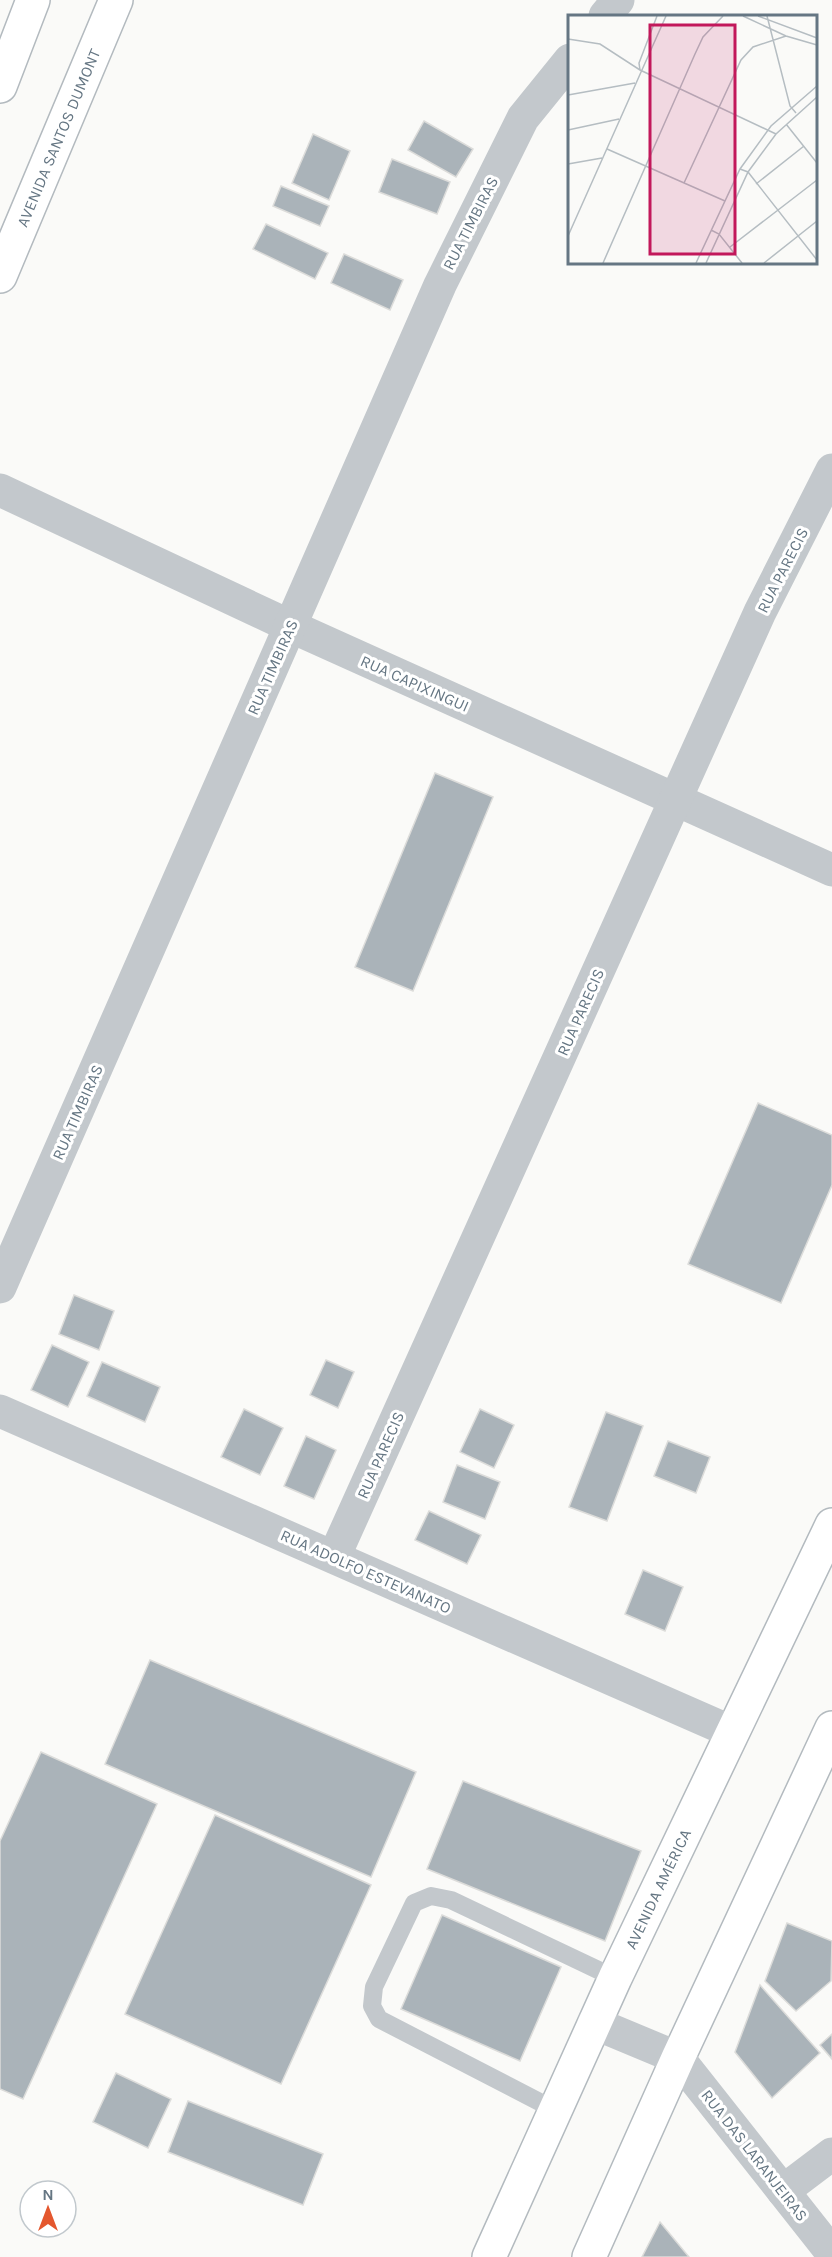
<svg xmlns="http://www.w3.org/2000/svg" width="832" height="2257" viewBox="0 0 832 2257" font-family="Karla,sans-serif">
<rect width="100%" height="100%" fill="#fafaf8"/>
<!-- building -->
<g fill="#aab3b9" stroke="#dcdcda" stroke-width="1.5">
<polygon points="424,121 473,149 456,177 408,150"/>
<polygon points="313,134 350,151 329,200 292,183"/>
<polygon points="392,159 450,182 437,214 379,192"/>
<polygon points="281,186 329,206 320,226 273,206"/>
<polygon points="266,224 328,253 315,279 253,249"/>
<polygon points="344,254 403,280 390,310 331,283"/>
<polygon points="435,773 493,797 413,991 355,967"/>
<polygon points="758,1103 832,1135 832,1185 781,1303 688,1264"/>
<polygon points="74,1295 114,1311 99,1350 59,1334"/>
<polygon points="52,1345 89,1362 68,1407 31,1390"/>
<polygon points="326,1360 354,1372 338,1408 310,1395"/>
<polygon points="102,1362 160,1387 145,1422 87,1396"/>
<polygon points="244,1409 283,1428 260,1475 221,1457"/>
<polygon points="480,1409 514,1425 494,1468 460,1452"/>
<polygon points="606,1412 643,1426 607,1521 569,1507"/>
<polygon points="306,1436 336,1450 314,1499 284,1486"/>
<polygon points="668,1441 710,1457 696,1493 654,1476"/>
<polygon points="457,1465 500,1482 485,1519 443,1502"/>
<polygon points="429,1511 481,1535 467,1564 415,1540"/>
<polygon points="643,1570 683,1587 665,1631 625,1614"/>
<polygon points="150,1660 416,1772 371,1877 105,1764"/>
<polygon points="41,1752 157,1804 23,2099 0,2089 0,1841"/>
<polygon points="463,1781 641,1851 605,1941 427,1869"/>
<polygon points="215,1815 371,1885 281,2084 125,2014"/>
<polygon points="442,1915 561,1967 520,2061 401,2009"/>
<polygon points="787,1923 832,1941 831,1981 796,2011 765,1981"/>
<polygon points="760,1985 820,2053 772,2098 735,2052"/>
<polygon points="832,2034 832,2059 820,2045"/>
<polygon points="116,2073 171,2099 148,2148 93,2122"/>
<polygon points="188,2101 323,2154 303,2205 168,2152"/>
<polygon points="660,2222 689,2257 642,2257"/>
</g>
<g fill="none" stroke-linecap="round" stroke-linejoin="round">
<defs>
<g id="secondary">
<polyline points="0,86 33,0"/>
<path id="s1" d="M0 276 116 0"/>
<path id="s2" d="M489 2257 615 1978 832 1525"/>
<polyline points="589,2257 678,2058 832,1728"/>
</g>
</defs>
<!-- secondary casing -->
<use href="#secondary" stroke="#b3babf" stroke-width="36"/>
<!-- lane -->
<polyline stroke="#c3c8cc" stroke-width="18" points="555,2110 379,2019 372,2006 374,1987 414,1903 431,1896 451,1900 615,1978"/>
<!-- street -->
<g stroke="#c3c8cc" stroke-width="33">
<polyline points="605,16 618,0"/>
<polyline points="0,490 290,626 832,870"/>
<polyline points="0,1287 440,285 523,118 570,60"/>
<polyline points="0,1411 732,1732"/>
<polyline points="334,1557 760,612 832,470"/>
<polyline points="594,2023 678,2058 832,2253"/>
<polyline points="783,2191 832,2154"/>
</g>
<!-- secondary -->
<use href="#secondary" stroke="#fff" stroke-width="33"/>
</g>
<g text-anchor="middle" stroke-width="6" stroke-linejoin="round" paint-order="stroke">
<!-- street labels -->
<g font-size="16" fill="#657683" stroke="#fff">
<text dy="6" stroke="none"><textPath href="#s1" startOffset="150">AVENIDA SANTOS DUMONT</textPath></text>
<text transform="translate(470 223) rotate(-63)" y="6">RUA TIMBIRAS</text>
<text transform="translate(782 570) rotate(-63)" y="6">RUA PARECIS</text>
<text transform="translate(272 667) rotate(-66)" y="6">RUA TIMBIRAS</text>
<text transform="translate(415 683) rotate(24)" y="6">RUA CAPIXINGUI</text>
<text transform="translate(580 1012) rotate(-66)" y="6">RUA PARECIS</text>
<text transform="translate(77 1112) rotate(-66)" y="6">RUA TIMBIRAS</text>
<text transform="translate(380 1455) rotate(-66)" y="6">RUA PARECIS</text>
<text transform="translate(366 1571) rotate(24)" y="6">RUA ADOLFO ESTEVANATO</text>
<text dy="6" stroke="none"><textPath href="#s2" startOffset="405">AVENIDA AMÉRICA</textPath></text>
<text transform="translate(755 2155) rotate(52)" y="6">RUA DAS LARANJEIRAS</text>
</g>
</g>
<!-- overview -->
<g transform="translate(568 15)">
<rect width="249" height="249" fill="#fafaf8"/>
<path fill="none" stroke="#b5bdc2" stroke-width="1.5" d="M175 1 218 21 249 30M190 1 249 23M199 1 222 91 228 98M0 24 32 29 72 55 208 119M72 55 71 48 89 1M0 80 67 68M218 109 249 148M0 115 51 104M39 134 157 186M0 149 34 143M172 154 180 157 249 245M116 168 173 45 185 32 218 21M188 169 236 131M143 215 151 219 174 248M0 221 98 1M162 232 249 165M35 248 127 39 135 22 155 1M128 248 172 154 203 111 249 71M138 248 180 157 208 119 249 82M196 248 249 206"/>
<path fill="#c2185b" fill-opacity="0.15" stroke="#c2185b" stroke-width="3" d="M82 10H167V239H82Z"/>
<rect width="249" height="249" fill="none" stroke="#657683" stroke-width="3"/>
</g>
<!-- north arrow -->
<g transform="translate(48 2209)"><circle r="28" fill="#ffffff" stroke="#c1c8cd" stroke-width="1.5"/>
<path d="M0-4.5L10 22L0 15L-10 22Z" fill="#e4572e"/>
<text y="-9" font-size="16" font-weight="bold" text-anchor="middle" fill="#657683">N</text>
</g>
</svg>
